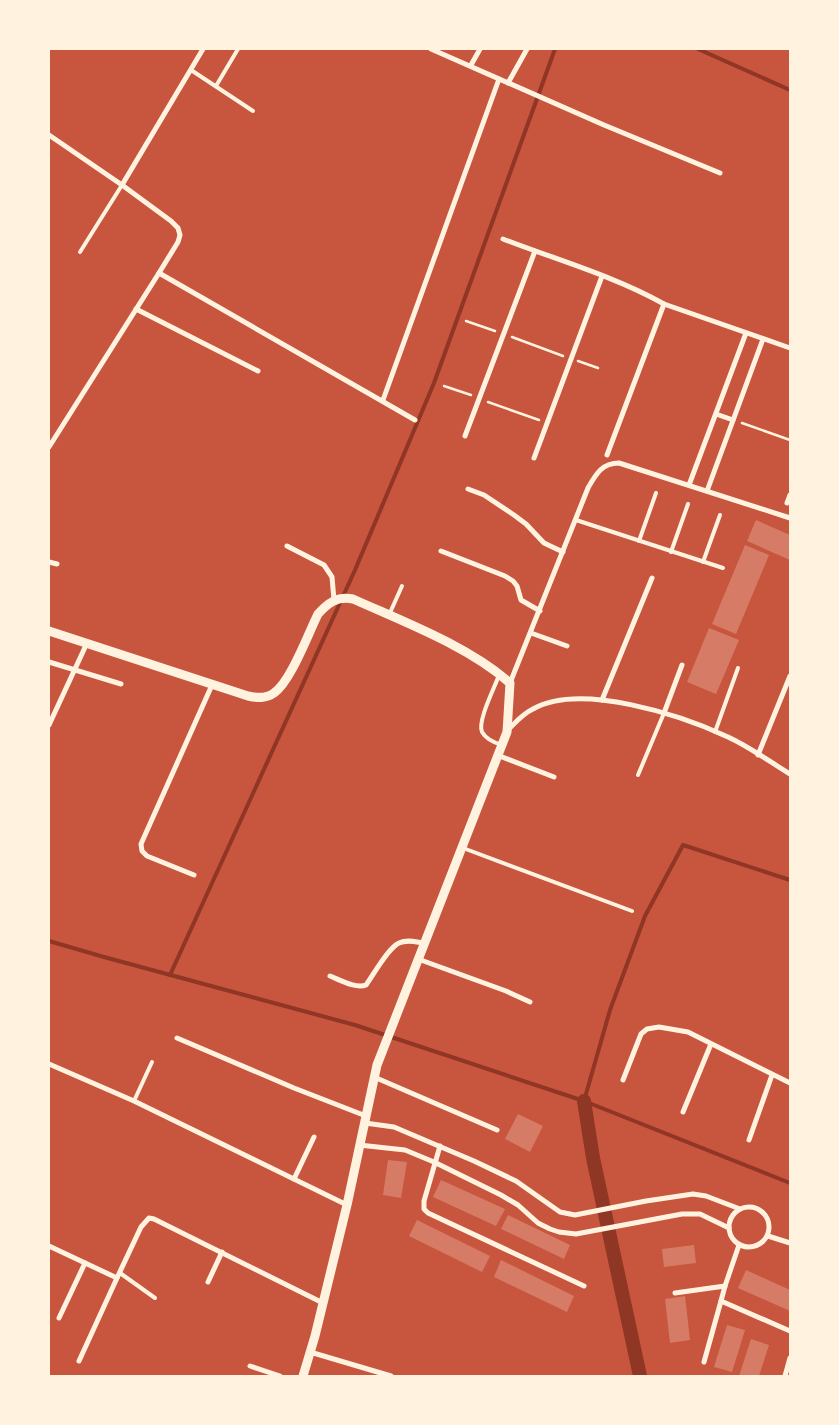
<svg xmlns="http://www.w3.org/2000/svg" width="839" height="1425" viewBox="0 0 839 1425" font-family="'Public Sans',sans-serif">
<rect width="100%" height="100%" fill="#c8553d"/>
<g fill="none" stroke-linecap="round" stroke-linejoin="round">
<!-- stream -->
<g stroke="#8f3625" stroke-width="4">
<polyline points="698,49 790,90"/>
<polyline points="49,941 104,957 355,1025 584,1101 790,1183"/>
<polyline points="170,975 355,570 434,383 555,49"/>
<polyline points="584,1101 610,1010 645,916 683,845 790,880"/>
</g>
<!-- canal -->
<polyline stroke="#8f3625" stroke-width="14" points="584,1101 593,1158 640,1376"/>
</g>
<!-- building -->
<g fill="#d67c66">
<polygon points="756,520 790,535 790,560 747,541"/>
<polygon points="745,545 769,555 736,634 712,624"/>
<polygon points="709,628 739,640 716,694 687,682"/>
<polygon points="518,1114 543,1126 530,1152 505,1139"/>
<polygon points="388,1160 407,1162 401,1198 383,1195"/>
<polygon points="441,1180 505,1209 496,1226 433,1197"/>
<polygon points="508,1215 570,1245 564,1259 501,1229"/>
<polygon points="417,1220 490,1256 482,1272 409,1236"/>
<polygon points="694,1245 696,1263 664,1267 662,1249"/>
<polygon points="501,1260 574,1296 567,1312 494,1277"/>
<polygon points="746,1270 790,1290 790,1311 738,1288"/>
<polygon points="685,1296 690,1340 670,1343 665,1299"/>
<polygon points="727,1325 745,1330 732,1372 714,1367"/>
<polygon points="751,1339 769,1345 759,1376 739,1376"/>
</g>
<g fill="none" stroke-linecap="round" stroke-linejoin="round">
<!-- path -->
<g stroke="#fff3e0" stroke-width="2.5">
<polyline points="466,321 495,331"/>
<polyline points="512,337 563,356"/>
<polyline points="578,361 598,368"/>
<polyline points="444,386 471,395"/>
<polyline points="488,402 539,420"/>
<polyline points="742,423 790,440"/>
</g>
<!-- service -->
<g stroke="#fff3e0" stroke-width="4">
<polyline points="191,70 253,111"/>
<polyline points="216,86 238,49"/>
<polyline points="80,252 122,185"/>
<polyline points="576,520 723,568"/>
<polyline points="639,541 656,493"/>
<polyline points="671,552 688,504"/>
<polyline points="703,562 720,515"/>
<polyline points="389,615 402,586"/>
<path d="M499 675C495 687 477 721 482 732 486 739 495 743 502 745"/>
<polyline points="715,732 738,668"/>
<polyline points="638,775 664,713"/>
<polyline points="463,848 632,911"/>
<polyline points="134,1101 152,1062"/>
<polyline points="120,1273 155,1298"/>
</g>
<!-- minor -->
<g stroke="#fff3e0" stroke-width="5">
<polyline points="431,49 604,125 720,173"/>
<polyline points="471,65 480,49"/>
<polyline points="508,83 527,49"/>
<polyline points="49,135 122,185 171,221 178,228 180,235 178,242 159,273 49,447"/>
<polyline points="122,185 203,49"/>
<path d="M503 239C557 260 614 276 664 304L790 348"/>
<polyline points="159,273 415,420"/>
<polyline points="136,309 258,371"/>
<polyline points="383,400 499,79"/>
<polyline points="716,414 733,420"/>
<polyline points="465,436 535,251"/>
<polyline points="607,455 664,304"/>
<polyline points="534,458 602,276"/>
<polyline points="689,485 746,333"/>
<polyline points="468,489 484,495 514,515 526,524 544,543 563,552"/>
<polyline points="707,491 763,339"/>
<polyline points="787,503 790,495"/>
<polyline points="287,546 324,565 332,577 334,600"/>
<polyline points="441,551 505,576 513,581 517,586 521,600 540,611"/>
<polyline points="49,562 57,564"/>
<polyline points="531,633 567,646"/>
<polyline points="49,662 121,684"/>
<path d="M510 683 588 488C596 474 602 463 619 463L790 518"/>
<polyline points="602,700 652,578"/>
<polyline points="664,713 682,665"/>
<polyline points="49,725 87,643"/>
<path d="M507 731C515 723 522 714 533 709 580 682 681 715 728 737 750 747 770 762 790 774"/>
<polyline points="497,755 554,777"/>
<polyline points="758,755 790,676"/>
<polyline points="194,875 147,856 142,851 141,844 212,685"/>
<polyline points="418,959 506,991 530,1002"/>
<path d="M330 976C340 980 356 989 366 985 374 974 388 948 399 943 407 939 416 942 424 943"/>
<polyline points="177,1038 294,1088 366,1116"/>
<polyline points="49,1064 134,1101 347,1205"/>
<polyline points="374,1077 497,1130"/>
<polyline points="623,1080 641,1034 647,1029 659,1027 688,1032 790,1083"/>
<polyline points="683,1112 711,1044"/>
<polyline points="365,1123 394,1127 474,1161 516,1181 560,1212 575,1215 646,1201 693,1194 706,1196 740,1209"/>
<polyline points="749,1140 772,1075"/>
<polyline points="359,1145 405,1150 434,1162 501,1195 518,1205 538,1223 550,1229 559,1232 576,1234 682,1214 700,1214 729,1228"/>
<polyline points="440,1146 424,1201 424,1209 428,1213 584,1286"/>
<polyline points="294,1179 314,1137"/>
<circle cx="749" cy="1227" r="20"/>
<polyline points="768,1236 790,1243"/>
<polyline points="739,1245 725,1286 721,1301 790,1331"/>
<polyline points="49,1246 117,1278 141,1227 149,1218 154,1219 323,1303"/>
<polyline points="208,1282 222,1252"/>
<polyline points="675,1293 725,1286"/>
<polyline points="59,1318 85,1263"/>
<polyline points="310,1352 391,1376"/>
<polyline points="79,1361 117,1278"/>
<polyline points="704,1362 721,1301"/>
<polyline points="250,1366 280,1376"/>
<polyline points="785,1376 790,1358"/>
</g>
<!-- tertiary -->
<path stroke="#fff3e0" stroke-width="9" d="M49 631 248 696C257 698 266 699 274 693 291 681 308 634 318 614 328 603 337 596 353 599 404 622 468 646 510 683L507 732 377 1065 347 1205 315 1336 303 1376"/>
</g>
<!-- border -->
<rect width="839" height="1425" fill="none" stroke="#fff3e0" stroke-width="100"/>
</svg>
